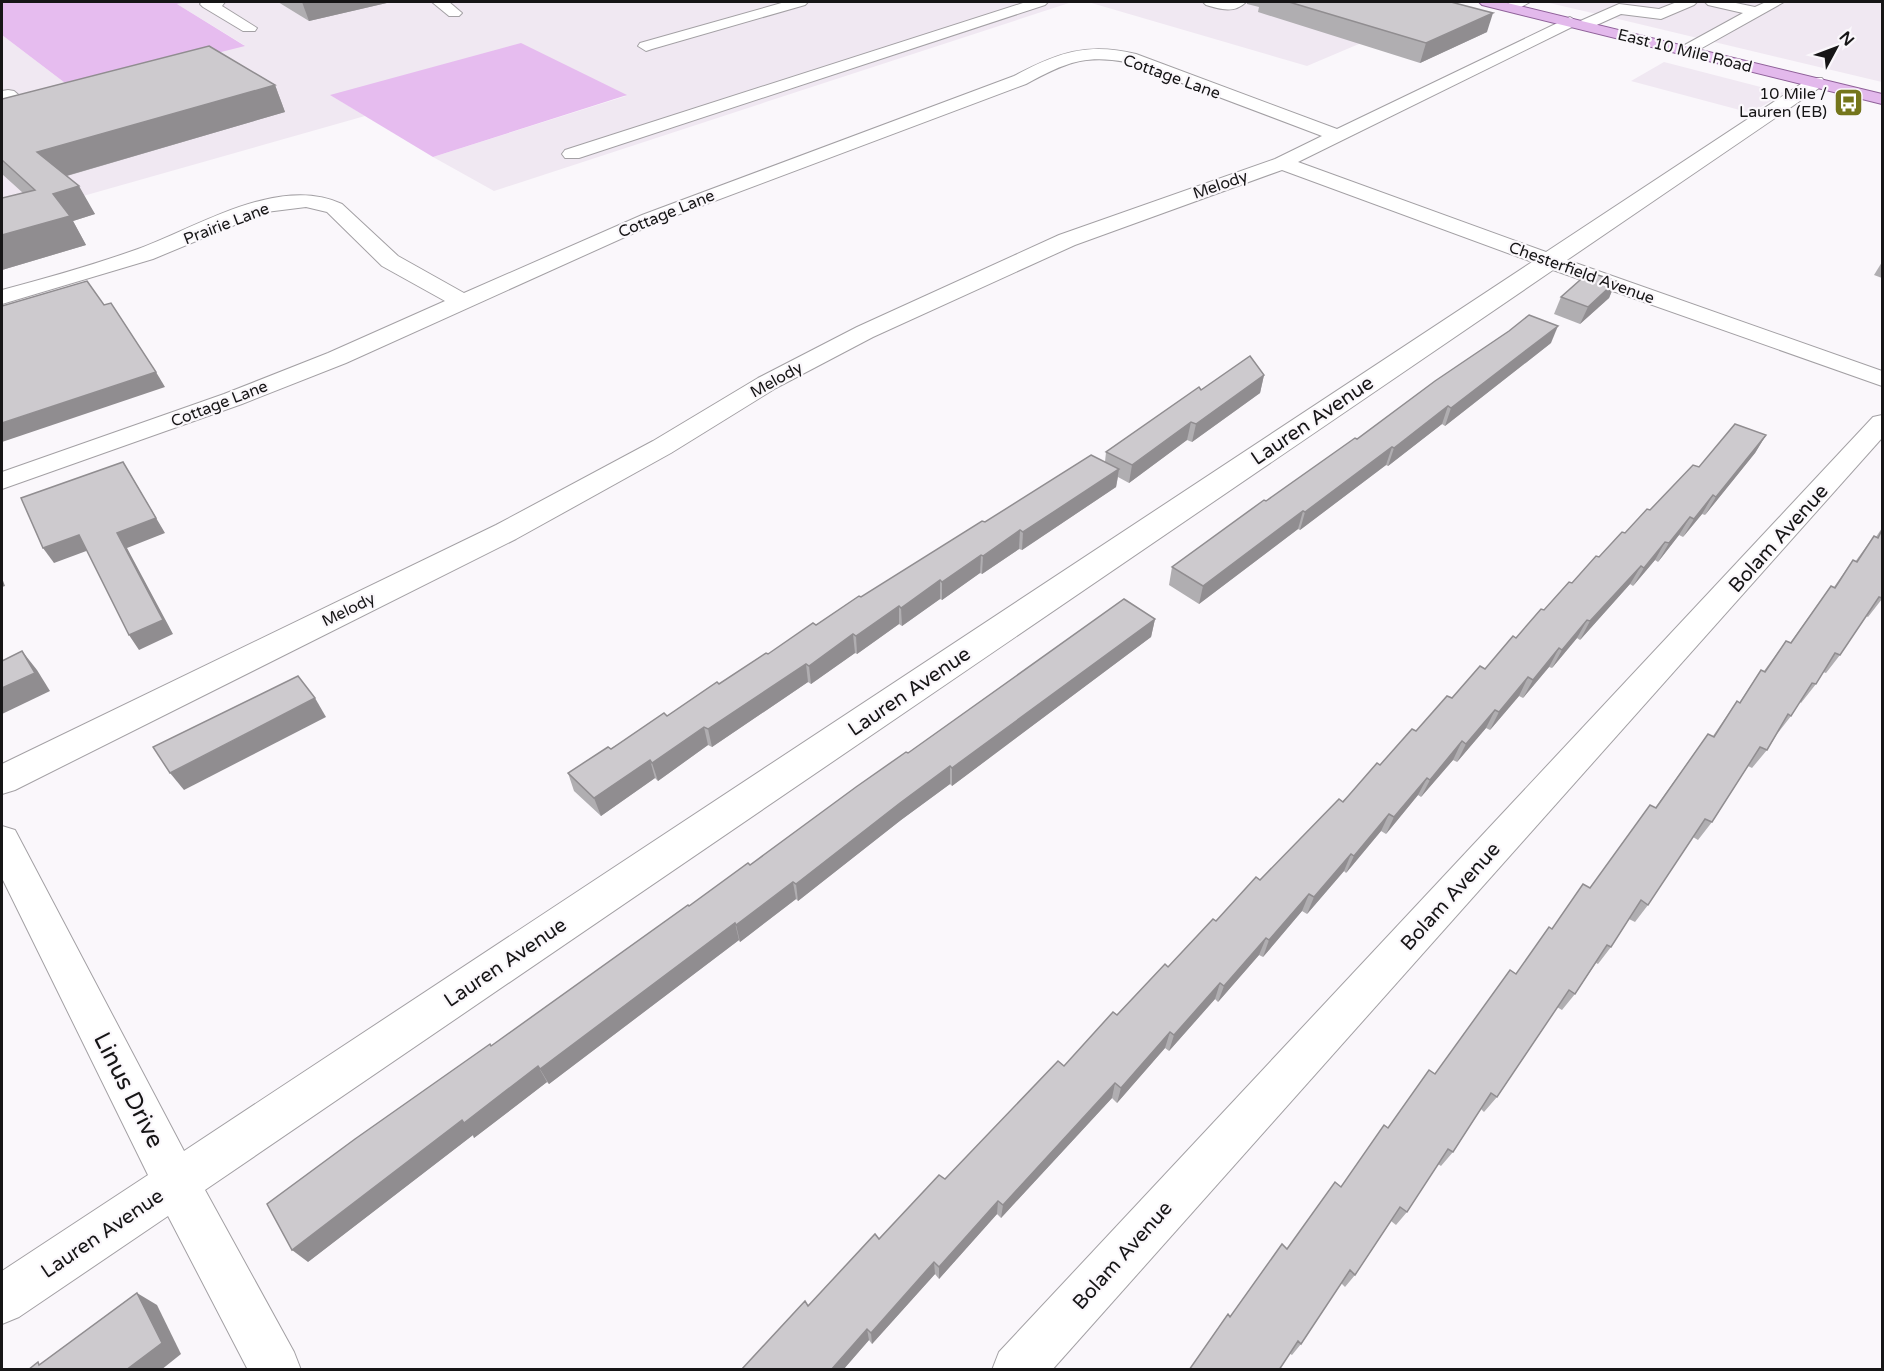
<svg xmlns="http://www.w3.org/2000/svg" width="1884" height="1371" viewBox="0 0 1884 1371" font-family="'Varela Round',sans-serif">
<rect width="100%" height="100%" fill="#faf7fb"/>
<!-- built -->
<g fill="#f0e8f2">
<polygon points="188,2 1072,2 494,191 433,157 626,96 331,95 365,116 2,219 2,35 73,89 244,45 177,4"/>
<polygon points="1088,2 1424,2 1446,7 1307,66"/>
<polygon points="1545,2 1882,2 1882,82 1614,18"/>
<polygon points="1664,62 1784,93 1751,113 1631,81"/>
</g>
<!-- green -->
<g fill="#e6bcef">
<polygon points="2,2 188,2 177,4 245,46 73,89 2,35"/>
<polygon points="521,43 627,95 433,157 330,95"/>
</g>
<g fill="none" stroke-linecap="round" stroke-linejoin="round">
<defs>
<g id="minor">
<polygon points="202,2 225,2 222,6 257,28 255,31 243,31 203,7 200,4"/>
<polygon points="432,2 449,2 462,13 459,16 449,16"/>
<polygon points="785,2 808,2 805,5 652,49 646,51 638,46 640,43"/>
<polygon points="1026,2 1048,2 1045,5 579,158 565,158 562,154 565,150"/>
<path d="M1203 2H1246C1234 14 1220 9 1206 5Z"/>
<polygon points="1511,2 1530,2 1516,10 1506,10 1503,7"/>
<polygon points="1677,2 1697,2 1694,5 1661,19 1621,14 1590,28 1584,30 1576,25 1578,22 1619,4 1659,9"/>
<polygon points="1705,2 1731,2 1755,7 1766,2 1784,2 1693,53 1681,53 1679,50 1681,47 1743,13 1708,5"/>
<path d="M1570 17 1578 22 1576 25 1298 162 1546 252 1810 78H1822L1825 82 1822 86 1567 260 1882 371V386L1553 270 205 1190 294 1352 301 1370H248L168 1216 19 1317 2 1324V1271L148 1175 2 878V826L15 830 184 1151 1532 262 1282 170 1075 245 873 337 776 388 671 453 516 539 15 790 2 794V764L496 525 653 441 758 378 857 327 1059 235 1275 159 1322 136 1126 62C1083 54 1063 64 1026 84L656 223 346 363 242 404 2 489V472L224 394 328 353 445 301 382 266 327 212 306 207 266 212 153 259 2 304V290C47 278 93 265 138 249 196 228 279 174 342 204L398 256 464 293 642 215 1014 76C1057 53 1087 42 1136 54L1337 129Z"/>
<polygon points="8,90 14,91 29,104 50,99 56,100 59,104 56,108 26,115 20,114 4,101 2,101 2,91"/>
<polygon points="1882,415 1882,438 1052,1370 992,1370 999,1352 1873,417"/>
</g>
<polygon id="major" points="1479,2 1503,2 1882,94 1882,104 1482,5"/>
</defs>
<!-- minor casing -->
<use href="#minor" stroke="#a3a0a4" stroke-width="2"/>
<!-- major casing -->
<use href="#major" stroke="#8f6199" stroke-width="2"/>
<!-- minor -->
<use href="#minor" fill="#fff" fill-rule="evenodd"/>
<!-- major -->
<use href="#major" fill="#e3b9ec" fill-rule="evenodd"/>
</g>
<!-- wall -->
<g fill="#b0aeb1">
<polygon points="278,2 391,2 309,21"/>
<polygon points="1247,2 1451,2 1487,32 1420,63 1258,12 1259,7 1247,4"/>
<polygon points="275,85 285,112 67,176 95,214 73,221 86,245 2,270 2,198 23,193 2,174 2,99"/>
<polygon points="1882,262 1882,278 1874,275"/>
<polygon points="1616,281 1609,298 1580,324 1554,314 1561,297"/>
<polygon points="1551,343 1445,426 1442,424 1388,466 1386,465 1300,530 1298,529 1199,604 1169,585 1172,567 1357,439"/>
<polygon points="1264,375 1260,393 1192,442 1187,440 1129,483 1118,477 1116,487 1022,550 1019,549 982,574 980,573 942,600 940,599 902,626 899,624 857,654 855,653 811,684 808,682 712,747 708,745 658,781 655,778 601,816 574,791 568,773 667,716 861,597 1105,462 1106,452 1201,390"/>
<polygon points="1766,435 1755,453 1705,515 1702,514 1683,537 1679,535 1658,562 1655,560 1633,586 1630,584 1580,640 1577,638 1552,668 1549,667 1523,698 1519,696 1490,730 1486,728 1457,762 1453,760 1421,797 1418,795 1386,834 1381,831 1346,873 1344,871 1307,914 1302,911 1263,957 1259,955 1218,1002 1215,999 1169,1051 1165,1048 1117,1103 1112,1098 1001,1218 997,1214 939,1279 935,1274 872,1344 869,1340 843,1370 741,1370 879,1239 945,1179 1216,921 1260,880 1380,765 1485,669 1572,583 1650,510 1699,467"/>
<polygon points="1882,528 1882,599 1868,617 1866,616 1840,655 1826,673 1823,672 1816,684 1801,703 1800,702 1791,716 1777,734 1767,750 1752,768 1748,766 1712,822 1698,840 1693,837 1648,905 1635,922 1629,919 1611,947 1598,964 1596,963 1575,994 1562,1010 1557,1007 1497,1097 1484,1112 1481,1109 1453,1152 1441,1166 1438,1164 1407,1212 1396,1225 1391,1221 1355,1275 1345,1287 1341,1283 1301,1344 1292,1355 1230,1317 1341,1187 1388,1128 1435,1074 1552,929 1590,888 1655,808 1708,734 1713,736 1737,701 1739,703 1761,670 1764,671 1786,641 1790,643 1831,586 1834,587 1853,560 1855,562 1874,536 1876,537"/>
<polygon points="1155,619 1151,637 952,786 950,784 901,820 798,901 796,899 740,942 739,940 549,1084 547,1082 474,1138 473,1135 308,1262 491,1046 689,906 750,865 908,753"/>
</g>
<!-- shaded-wall -->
<g fill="#908d90">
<polygon points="302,2 391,2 309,21"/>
<polygon points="1493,13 1487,32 1420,63 1426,43"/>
<polygon points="275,85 285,112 52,180 37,152"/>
<polygon points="79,186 95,214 73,221 86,245 2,270 2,235 53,194"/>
<polygon points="1616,281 1609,298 1580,324 1588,307"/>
<polygon points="1558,326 1551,343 1445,426 1451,408"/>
<polygon points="156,372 165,387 2,442 2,423"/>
<polygon points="1264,375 1260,393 1192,442 1196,424"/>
<polygon points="1448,406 1442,424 1388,466 1394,448"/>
<polygon points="1191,422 1187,440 1129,483 1132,465"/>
<polygon points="1766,435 1755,453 1705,515 1716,497"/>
<polygon points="1392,447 1386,465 1300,530 1305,512"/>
<polygon points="123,462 165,533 127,548 173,634 139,650 129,635 117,533"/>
<polygon points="1119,469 1116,487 1022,550 1023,532"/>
<polygon points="1713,495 1702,514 1683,537 1694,519"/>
<polygon points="1303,511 1298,529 1199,604 1203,586"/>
<polygon points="1690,517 1679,535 1658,562 1669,543"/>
<polygon points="1020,530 1019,549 982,574 983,556"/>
<polygon points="79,535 89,550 54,563 43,548"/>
<polygon points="1665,542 1655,560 1633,586 1644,568"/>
<polygon points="981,555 980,573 942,600 942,582"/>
<polygon points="1641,566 1630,584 1580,640 1590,621"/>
<polygon points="2,578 5,586 2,587"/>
<polygon points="940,580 940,599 902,626 901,608"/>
<polygon points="899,606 899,624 857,654 856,636"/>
<polygon points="1155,619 1151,637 952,786 952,768"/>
<polygon points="1587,620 1577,638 1552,668 1562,650"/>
<polygon points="853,634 855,653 811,684 809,666"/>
<polygon points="1559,648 1549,667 1523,698 1533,680"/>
<polygon points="22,651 37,670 50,691 2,714 2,688"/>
<polygon points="806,664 808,682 712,747 708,729"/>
<polygon points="1528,677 1519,696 1490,730 1499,712"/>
<polygon points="315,698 326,717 184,790 170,773"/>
<polygon points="1495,710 1486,728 1457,762 1466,744"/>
<polygon points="704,727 708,745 658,781 652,763"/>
<polygon points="1462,741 1453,760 1421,797 1430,780"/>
<polygon points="650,760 655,778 601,816 594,798"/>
<polygon points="950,766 950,784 901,820 798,901 796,884 900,803"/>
<polygon points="1427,778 1418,795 1386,834 1394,817"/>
<polygon points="1389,814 1381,831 1346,873 1354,856"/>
<polygon points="1351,854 1344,871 1307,914 1314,897"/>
<polygon points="793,882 796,899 740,942 736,925"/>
<polygon points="1309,894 1302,911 1263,957 1269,940"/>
<polygon points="735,923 739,940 549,1084 540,1069"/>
<polygon points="1266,938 1259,955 1218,1002 1224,986"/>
<polygon points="1220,983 1215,999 1169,1051 1174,1035"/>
<polygon points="1170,1032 1165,1048 1117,1103 1121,1088"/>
<polygon points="538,1066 547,1082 474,1138 473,1135 308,1262 292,1250 462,1120"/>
<polygon points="1115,1083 1112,1098 1001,1218 1003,1205"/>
<polygon points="998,1201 997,1214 939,1279 939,1267"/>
<polygon points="934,1262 935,1274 872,1344 871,1333"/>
<polygon points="137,1293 157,1305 181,1354 161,1370 126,1370"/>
<polygon points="867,1329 869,1340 843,1370 831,1370"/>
</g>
<!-- building -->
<g fill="#cdcace" stroke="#908d90" stroke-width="1.5">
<polygon points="1289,2 1451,2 1493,13 1426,43"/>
<polygon points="209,46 275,85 37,152 79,186 53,194 70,216 2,235 2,198 35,190 2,160 2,99"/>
<polygon points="1589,272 1616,281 1588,307 1561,297"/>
<polygon points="87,281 104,305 111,303 156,372 2,423 2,306"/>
<polygon points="1529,315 1558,326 1451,408 1448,406 1394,448 1392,447 1305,512 1303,511 1203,586 1172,567 1264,500 1266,501 1355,438 1357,439 1435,381 1509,331"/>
<polygon points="1250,356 1264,375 1196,424 1191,422 1132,465 1106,452 1199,387 1201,390"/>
<polygon points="1735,424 1766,435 1716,497 1713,495 1694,519 1690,517 1669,543 1665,542 1644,568 1641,566 1590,621 1587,620 1562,650 1559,648 1533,680 1528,677 1499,712 1495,710 1466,744 1462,741 1430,780 1427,778 1394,817 1389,814 1354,856 1351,854 1314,897 1309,894 1269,940 1266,938 1224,986 1220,983 1174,1035 1170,1032 1121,1088 1115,1083 1003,1205 998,1201 939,1267 934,1262 871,1333 867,1329 831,1370 741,1370 805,1301 808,1306 875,1234 879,1239 939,1175 945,1179 1058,1061 1064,1066 1113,1012 1117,1015 1165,964 1168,967 1213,919 1216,921 1256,877 1260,880 1339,799 1343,802 1377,763 1380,765 1412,729 1416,731 1447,696 1452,698 1480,666 1485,669 1513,636 1516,638 1541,609 1544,610 1569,582 1572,583 1596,556 1599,557 1622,532 1625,533 1647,509 1650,510 1693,465 1699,467"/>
<polygon points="1091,455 1119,469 1023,532 1020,530 983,556 981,555 942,582 940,580 901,608 899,606 856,636 853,634 809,666 806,664 708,729 704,727 652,763 650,760 594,798 568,773 608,747 611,749 664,713 667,716 717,682 719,684 766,653 768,654 813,623 816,625 859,596 861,597 982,521 985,522"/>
<polygon points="123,462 156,518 117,533 163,620 129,635 79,535 43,548 21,498"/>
<polygon points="1882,530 1882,598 1879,597 1840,655 1835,653 1816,684 1812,683 1791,716 1788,714 1767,750 1760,747 1712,822 1705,819 1648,905 1641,900 1611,947 1607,945 1575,994 1569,990 1497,1097 1491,1093 1453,1152 1448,1149 1407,1212 1400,1207 1355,1275 1350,1270 1301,1344 1298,1341 1279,1370 1189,1370 1228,1314 1230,1317 1282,1244 1287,1249 1335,1182 1341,1187 1384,1125 1388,1128 1429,1070 1435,1074 1510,970 1516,974 1549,927 1552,929 1583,884 1590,888 1650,805 1656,808 1708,734 1714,737 1737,701 1740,703 1761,670 1765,672 1786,641 1791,643 1831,586 1835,588 1853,560 1857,562 1874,536 1878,538"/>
<polygon points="1124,599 1155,619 952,768 950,766 900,803 796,884 793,882 736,925 735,923 540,1069 538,1066 464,1123 462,1120 292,1250 267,1204 355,1139 490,1044 491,1046 688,905 689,906 748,863 750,865 856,787 906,752 908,753"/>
<polygon points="22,651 35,673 2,688 2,661"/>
<polygon points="298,676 315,698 170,773 153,747"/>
<polygon points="137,1293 162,1343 126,1370 28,1370 38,1362 39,1365"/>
</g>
<!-- icons -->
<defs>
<symbol id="bus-square" viewBox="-11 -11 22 22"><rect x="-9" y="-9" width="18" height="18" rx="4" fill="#74751b" stroke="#faf7fb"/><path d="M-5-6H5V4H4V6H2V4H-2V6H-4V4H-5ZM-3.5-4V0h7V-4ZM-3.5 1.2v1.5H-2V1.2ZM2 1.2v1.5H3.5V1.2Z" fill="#fff"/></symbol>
</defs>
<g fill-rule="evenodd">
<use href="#bus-square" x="1832" y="86" width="33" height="33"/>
</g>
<g text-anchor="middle" stroke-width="4.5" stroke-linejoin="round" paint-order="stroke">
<!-- far-street labels -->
<g font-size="16" fill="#161516" stroke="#faf7fb">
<text transform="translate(1685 50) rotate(14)" y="6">East 10 Mile Road</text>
<text transform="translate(1172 76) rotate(20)" y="6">Cottage Lane</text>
<text transform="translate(1220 184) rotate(-19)" y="6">Melody</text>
<text transform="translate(666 213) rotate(-22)" y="6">Cottage Lane</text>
<text transform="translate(226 223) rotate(-21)" y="6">Prairie Lane</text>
<text transform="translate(1582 272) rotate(20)" y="6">Chesterfield Avenue</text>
<text transform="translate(776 379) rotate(-29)" y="6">Melody</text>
<text transform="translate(219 403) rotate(-21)" y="6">Cottage Lane</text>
<text transform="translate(348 609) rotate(-26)" y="6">Melody</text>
</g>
<!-- far-poi labels -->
<g font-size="16" fill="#161516" stroke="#faf7fb" text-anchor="end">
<text x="1827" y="99">10 Mile /<tspan x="1827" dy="18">Lauren (EB)</tspan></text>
</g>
<!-- street labels -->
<g font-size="20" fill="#161516" stroke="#faf7fb">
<text transform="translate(1312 420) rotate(-34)" y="7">Lauren Avenue</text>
<text transform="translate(1778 538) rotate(-48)" y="7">Bolam Avenue</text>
<text transform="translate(909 691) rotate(-34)" y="7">Lauren Avenue</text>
<text transform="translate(1450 896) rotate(-48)" y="7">Bolam Avenue</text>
<text transform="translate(505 962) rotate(-34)" y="7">Lauren Avenue</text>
<text transform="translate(102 1233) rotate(-34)" y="7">Lauren Avenue</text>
<text transform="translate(1122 1255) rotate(-48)" y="7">Bolam Avenue</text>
</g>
<!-- near-street labels -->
<g font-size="24" fill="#161516" stroke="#faf7fb">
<text transform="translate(129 1090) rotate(63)" y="8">Linus Drive</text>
</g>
</g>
<!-- border -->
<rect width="1884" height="1371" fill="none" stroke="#161516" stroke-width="6"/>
<!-- north arrow -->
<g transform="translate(1836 48) rotate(49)" stroke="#faf7fb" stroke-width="4.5" paint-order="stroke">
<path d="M0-4.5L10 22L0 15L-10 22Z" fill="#161516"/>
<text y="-9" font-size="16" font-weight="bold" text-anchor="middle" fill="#161516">N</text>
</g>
</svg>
